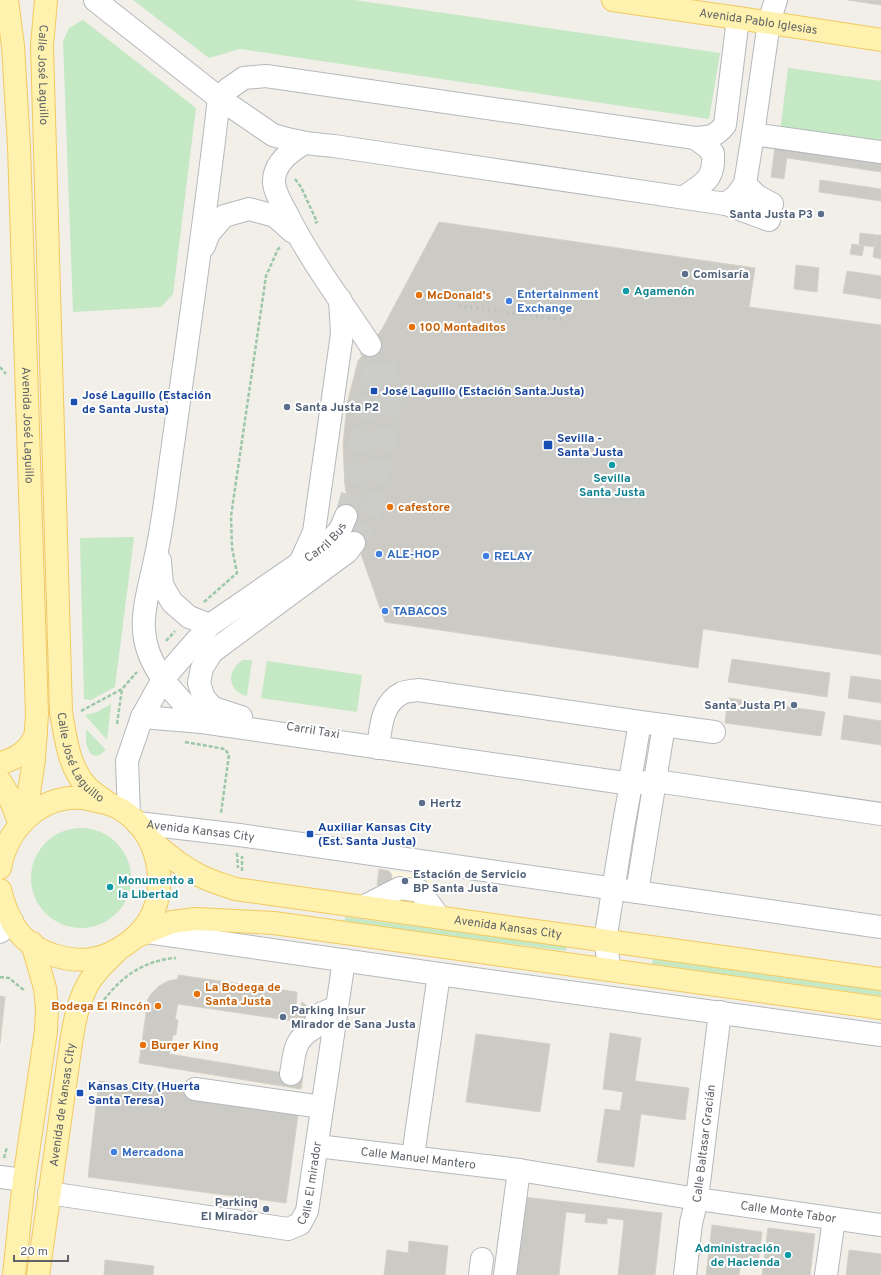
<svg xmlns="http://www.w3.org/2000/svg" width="881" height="1275" viewBox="0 0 881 1275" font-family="Overpass,sans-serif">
<rect width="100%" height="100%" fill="#f1efe8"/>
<!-- commercial -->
<polygon fill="#fef7e0" points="379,869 432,877 429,898 376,891"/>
<!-- green -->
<g fill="#c5e8c5">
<polygon points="133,0 354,0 720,53 709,119 240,49 209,58"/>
<polygon points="83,20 196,108 173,294 161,307 73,312 63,42 69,28"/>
<polygon points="788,68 881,81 881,145 780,131"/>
<polygon points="134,537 115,687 91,700 84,699 80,538"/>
<path d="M243 660H252L247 696C227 691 226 670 243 660Z"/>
<polygon points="267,661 362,675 357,712 261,698"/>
<polygon points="111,704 107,740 85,715 97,712"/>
<path d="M86 729 106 750 98 756 92 755C85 747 86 739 86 729Z"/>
<circle cx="81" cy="878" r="50"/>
<polygon points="345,917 567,946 566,951 345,922"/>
<polygon points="653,959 881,991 881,996 652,964"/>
</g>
<!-- building -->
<g fill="#cccac5" stroke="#d6d1c6">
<polygon points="848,0 881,0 881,5"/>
<polygon points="775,147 788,149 784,179 771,177"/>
<polygon points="788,149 881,162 881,172 787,158"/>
<polygon points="820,180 881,189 881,201 819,192"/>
<polygon points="439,222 755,268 749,307 881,325 881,655 703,629 698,668 385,622 356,540 345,486 343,445 347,404 358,361 382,329"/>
<polygon points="860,233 876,235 875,247 859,245"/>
<polygon points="876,235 881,235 881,259 873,257"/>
<polygon points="852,244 864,246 862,256 850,254"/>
<polygon points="796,265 819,268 817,292 794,289"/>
<polygon points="847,271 881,276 881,299 843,293"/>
<polygon points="732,659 830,673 827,697 728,682"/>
<polygon points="851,676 881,680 881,703 848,698"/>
<polygon points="728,698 825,712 821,736 725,723"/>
<polygon points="844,715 881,721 881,745 841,739"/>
<polygon points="379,869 389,871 392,875 391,882 386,886 377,885"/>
<polygon points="178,975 297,992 296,1010 301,1011 302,1002 312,1010 310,1023 299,1026 300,1018 295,1017 294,1021 178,1004 175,1019 178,1020 176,1035 173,1035 169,1054 303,1076 301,1089 139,1063 148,999 151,994 159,986 168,981 178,979"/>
<polygon points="0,996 5,997 0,1043"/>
<polygon points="610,1033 641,1038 635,1081 689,1088 685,1120 641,1114 634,1167 597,1162 605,1109 620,1111 623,1092 603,1089"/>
<polygon points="476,1034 550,1044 540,1112 466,1102"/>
<polygon points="99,1081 299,1108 286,1203 88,1177"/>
<polygon points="523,1197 662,1213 655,1275 618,1275 624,1220 607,1218 607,1224 585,1222 586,1214 566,1212 559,1275 515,1275"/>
<polygon points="712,1225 762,1232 758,1263 741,1261 739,1275 706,1275"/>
<polygon points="768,1228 815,1234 810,1275 762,1275"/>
<polygon points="409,1241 448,1246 445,1275 384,1275 387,1250 408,1253"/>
<polygon points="849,1250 881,1254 881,1275 846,1275"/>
<polygon points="105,1260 154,1266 153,1275 104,1275"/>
</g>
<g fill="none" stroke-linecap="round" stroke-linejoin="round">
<!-- minor-tunnel -->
<g stroke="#ccccc8" stroke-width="22" stroke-dasharray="22 11" stroke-linecap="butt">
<polyline points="346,516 355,483 373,371 371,348"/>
<polyline points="354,543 374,504 392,394 384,361 370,345"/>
</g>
<defs>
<g id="minor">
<path d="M95 0 219 98 273 135C294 142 312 144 334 146L726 204 737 195 745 184 753 134 769 22 776 0"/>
<polyline points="753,134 881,152"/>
<path d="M303 144C289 152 273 164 274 183 275 194 282 204 287 214 310 260 342 302 370 345"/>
<polyline points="745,184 757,196 772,204"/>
<path d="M684 197C704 183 715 180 713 153L706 146 695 138"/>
<polyline points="726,204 769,220"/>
<polyline points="204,246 209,233 224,216 249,209 275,216 293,232"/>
<polyline points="160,561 162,585 172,602 189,617 210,625"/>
<polyline points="300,563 314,532 342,334 340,299"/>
<polyline points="142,717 202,722 631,784 656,781 881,814"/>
<polyline points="241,717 213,708 204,698 199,683 202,668 212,652 347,552 354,543"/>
<path d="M202 722C177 697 146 668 144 630 142 610 151 580 155 560 160 538 163 517 166 495 184 363 204 231 219 98L228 89 244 78 266 76 695 138C710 137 715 137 725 125L738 18"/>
<path d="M378 748C381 727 381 704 402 693 406 691 413 691 418 690L640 722 714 732"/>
<path id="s1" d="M129 815 127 761 142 717 163 679 210 625 326 545 340 530 346 516"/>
<path id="s2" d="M137 823 239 835 881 927"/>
<polyline points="637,892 664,725"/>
<polyline points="363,907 400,888 420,891 439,917"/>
<polyline points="0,932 12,921"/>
<polyline points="147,932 439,974 881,1035"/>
<polyline points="610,970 605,941 623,828 631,784 631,775 640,722"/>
<path d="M291 1074C295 1052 293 1040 314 1028L318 1015 337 1007"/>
<polyline points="195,1089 322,1107"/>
<path id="s3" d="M317 1146 519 1170 697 1199 881 1225"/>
<polyline points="413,1156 439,974"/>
<polyline points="0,1177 24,1180"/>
<path id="s4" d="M49 1193 288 1229 300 1224 307 1211 344 960"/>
<polyline points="480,1275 482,1259"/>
<polyline points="505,1275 519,1170"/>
<path id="s5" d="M685 1275 691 1223 697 1199 720 1012"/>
<polyline points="826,1275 834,1219"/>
</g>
<g id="major">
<path id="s6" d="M7 0 13 46 19 146 37 714 34 759 25 819"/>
<path id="s7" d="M46 0 42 46 61 712C66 739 68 767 88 788 94 794 102 798 108 803"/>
<path id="s8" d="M613 0 738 18 881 40"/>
<path d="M0 763C17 759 29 751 36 734"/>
<polyline points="0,781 8,794 20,824"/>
<path id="s9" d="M149 839C167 854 184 869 205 878 215 883 225 885 235 889L881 979"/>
<path d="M0 868C7 829 39 795 82 798 86 798 92 800 96 801 108 803 120 807 129 815 145 828 155 847 158 867 164 907 146 937 109 954 77 968 31 955 13 924 7 913 3 902 0 890"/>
<polyline points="135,937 172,922 196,919 274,923 881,1008"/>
<polyline points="14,1275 24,1180 46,1031 47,1008 45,988 32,943"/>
<path id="s10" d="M38 1275 72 1036C75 1020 78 1003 86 988 92 974 105 963 116 952"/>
</g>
</defs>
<!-- minor casing -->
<use href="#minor" stroke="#b5b8bc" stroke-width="24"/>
<!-- major casing -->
<use href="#major" stroke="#f2c960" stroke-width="24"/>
<!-- path -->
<g stroke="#9cc7a9" stroke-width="2.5" stroke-dasharray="4 2" stroke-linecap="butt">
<polyline points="295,179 301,187 317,222 315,223"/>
<polyline points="0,367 6,374"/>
<polyline points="204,602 237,573 232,548 231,516 266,276 278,249 281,247"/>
<polyline points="166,641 175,631"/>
<polyline points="81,711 122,689 137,672"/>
<polyline points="117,724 122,689"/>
<polyline points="185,742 225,749 229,755 221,813"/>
<polyline points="237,853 238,868"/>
<polyline points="242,871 242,856"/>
<polyline points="0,977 9,978 25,991"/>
<path d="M104 1000C122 976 145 960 176 958"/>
<polyline points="4,1158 7,1147"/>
</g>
<!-- minor -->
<use href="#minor" stroke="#fff" stroke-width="22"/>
<!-- major -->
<use href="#major" stroke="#fff2af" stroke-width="22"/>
<!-- rail -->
<polyline stroke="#b6b7b8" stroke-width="3" stroke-dasharray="1 5" stroke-linecap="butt" points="459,306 565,320"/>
</g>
<!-- markers -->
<g fill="#5c6f8a" stroke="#fff" stroke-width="1.5">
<circle cx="821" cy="214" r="4"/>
<circle cx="685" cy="274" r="4"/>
<circle cx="287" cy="407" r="4"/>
<circle cx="794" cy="705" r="4"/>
<circle cx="422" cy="803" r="4"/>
<circle cx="405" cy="881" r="4"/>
<circle cx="283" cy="1017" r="4"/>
<circle cx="266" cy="1209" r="4"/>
</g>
<g fill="#0f9aa8" stroke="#fff" stroke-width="1.5">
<circle cx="626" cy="291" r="4"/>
<circle cx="612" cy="465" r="4"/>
<circle cx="110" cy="887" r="4"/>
<circle cx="788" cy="1255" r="4"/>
</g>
<g fill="#e8710a" stroke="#fff" stroke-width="1.5">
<circle cx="419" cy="295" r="4"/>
<circle cx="412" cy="327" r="4"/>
<circle cx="390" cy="507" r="4"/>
<circle cx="197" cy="994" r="4"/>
<circle cx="158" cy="1006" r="4"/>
<circle cx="143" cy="1045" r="4"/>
</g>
<g fill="#3f7fe0" stroke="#fff" stroke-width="1.5">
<circle cx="509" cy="301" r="4"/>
<circle cx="379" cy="554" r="4"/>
<circle cx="486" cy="556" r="4"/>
<circle cx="385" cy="611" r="4"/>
<circle cx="114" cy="1152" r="4"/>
</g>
<g fill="#1a4fb4" stroke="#fff" stroke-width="1.5">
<rect x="370" y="387" width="8" height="8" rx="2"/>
<rect x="70" y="398" width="8" height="8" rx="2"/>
<rect x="543" y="440" width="10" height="10" rx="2"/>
<rect x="306" y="830" width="8" height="8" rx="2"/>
<rect x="76" y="1089" width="8" height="8" rx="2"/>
</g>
<g text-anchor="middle" stroke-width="4" stroke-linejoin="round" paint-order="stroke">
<!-- street labels -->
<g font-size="12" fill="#5f6368" stroke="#fff">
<text dy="4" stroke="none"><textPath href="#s8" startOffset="147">Avenida Pablo Iglesias</textPath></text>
<text dy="4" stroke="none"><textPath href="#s7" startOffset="75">Calle José Laguillo</textPath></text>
<text dy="4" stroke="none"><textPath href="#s6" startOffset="426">Avenida José Laguillo</textPath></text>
<text dy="4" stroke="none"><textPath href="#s1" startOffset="358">Carril Bus</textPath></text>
<text transform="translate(313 730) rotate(9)" y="4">Carril Taxi</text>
<text dy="4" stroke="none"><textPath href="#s7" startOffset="763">Calle José Laguillo</textPath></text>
<text dy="4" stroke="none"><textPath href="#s2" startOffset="64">Avenida Kansas City</textPath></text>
<text dy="4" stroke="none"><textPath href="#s9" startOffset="376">Avenida Kansas City</textPath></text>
<text dy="4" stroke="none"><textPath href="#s10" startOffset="172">Avenida de Kansas City</textPath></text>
<text dy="4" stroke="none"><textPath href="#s5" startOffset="133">Calle Baltasar Gracián</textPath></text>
<text dy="4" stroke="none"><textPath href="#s3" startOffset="102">Calle Manuel Mantero</textPath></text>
<text dy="4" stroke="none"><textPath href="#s4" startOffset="297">Calle El mirador</textPath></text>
<text dy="4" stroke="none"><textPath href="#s3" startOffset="476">Calle Monte Tabor</textPath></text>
</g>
<!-- service labels -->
<g font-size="12" font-weight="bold" fill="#4e5e75" stroke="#fff" text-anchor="start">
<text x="813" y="218" text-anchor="end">Santa Justa P3</text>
<text x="693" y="278">Comisaría</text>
<text x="295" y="411">Santa Justa P2</text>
<text x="786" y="709" text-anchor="end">Santa Justa P1</text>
<text x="430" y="807">Hertz</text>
<text x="413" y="878">Estación de Servicio<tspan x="413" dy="14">BP Santa Justa</tspan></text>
<text x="291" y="1014">Parking Insur<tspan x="291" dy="14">Mirador de Sana Justa</tspan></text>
<text x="258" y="1206" text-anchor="end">Parking<tspan x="258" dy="14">El Mirador</tspan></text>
</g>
<!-- culture labels -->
<g font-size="12" font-weight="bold" fill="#0d838f" stroke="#fff" text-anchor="start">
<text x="634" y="295">Agamenón</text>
<text x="612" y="482" text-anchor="middle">Sevilla<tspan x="612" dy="14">Santa Justa</tspan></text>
<text x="118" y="884">Monumento a<tspan x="118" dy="14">la Libertad</tspan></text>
<text x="780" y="1252" text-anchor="end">Administración<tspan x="780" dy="14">de Hacienda</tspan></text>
</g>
<!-- shop labels -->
<g font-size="12" font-weight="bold" fill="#366cbe" stroke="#fff" text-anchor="start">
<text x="517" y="298">Entertainment<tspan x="517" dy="14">Exchange</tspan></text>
<text x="387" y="558">ALE-HOP</text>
<text x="494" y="560">RELAY</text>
<text x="393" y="615">TABACOS</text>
<text x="122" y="1156">Mercadona</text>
</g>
<!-- food labels -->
<g font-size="12" font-weight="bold" fill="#c56008" stroke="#fff" text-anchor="start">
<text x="427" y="299">McDonald's</text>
<text x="420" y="331">100 Montaditos</text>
<text x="398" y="511">cafestore</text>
<text x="205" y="991">La Bodega de<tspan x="205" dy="14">Santa Justa</tspan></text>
<text x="150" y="1010" text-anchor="end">Bodega El Rincón</text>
<text x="151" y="1049">Burger King</text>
</g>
<!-- transit labels -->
<g font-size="12" font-weight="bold" fill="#164399" stroke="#fff" text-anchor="start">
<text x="382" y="395">José Laguillo (Estación Santa.Justa)</text>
<text x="82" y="399">José Laguillo (Estación<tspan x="82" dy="14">de Santa Justa)</tspan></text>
<text x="557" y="442">Sevilla -<tspan x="557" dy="14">Santa Justa</tspan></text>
<text x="318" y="831">Auxiliar Kansas City<tspan x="318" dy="14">(Est. Santa Justa)</tspan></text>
<text x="88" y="1090">Kansas City (Huerta<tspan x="88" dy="14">Santa Teresa)</tspan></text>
</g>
</g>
<!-- scale -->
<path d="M14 1255v6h54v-6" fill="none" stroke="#5f6368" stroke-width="2"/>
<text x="20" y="1255" font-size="12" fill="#5f6368" stroke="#ffffff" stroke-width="3" paint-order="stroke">20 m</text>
</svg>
